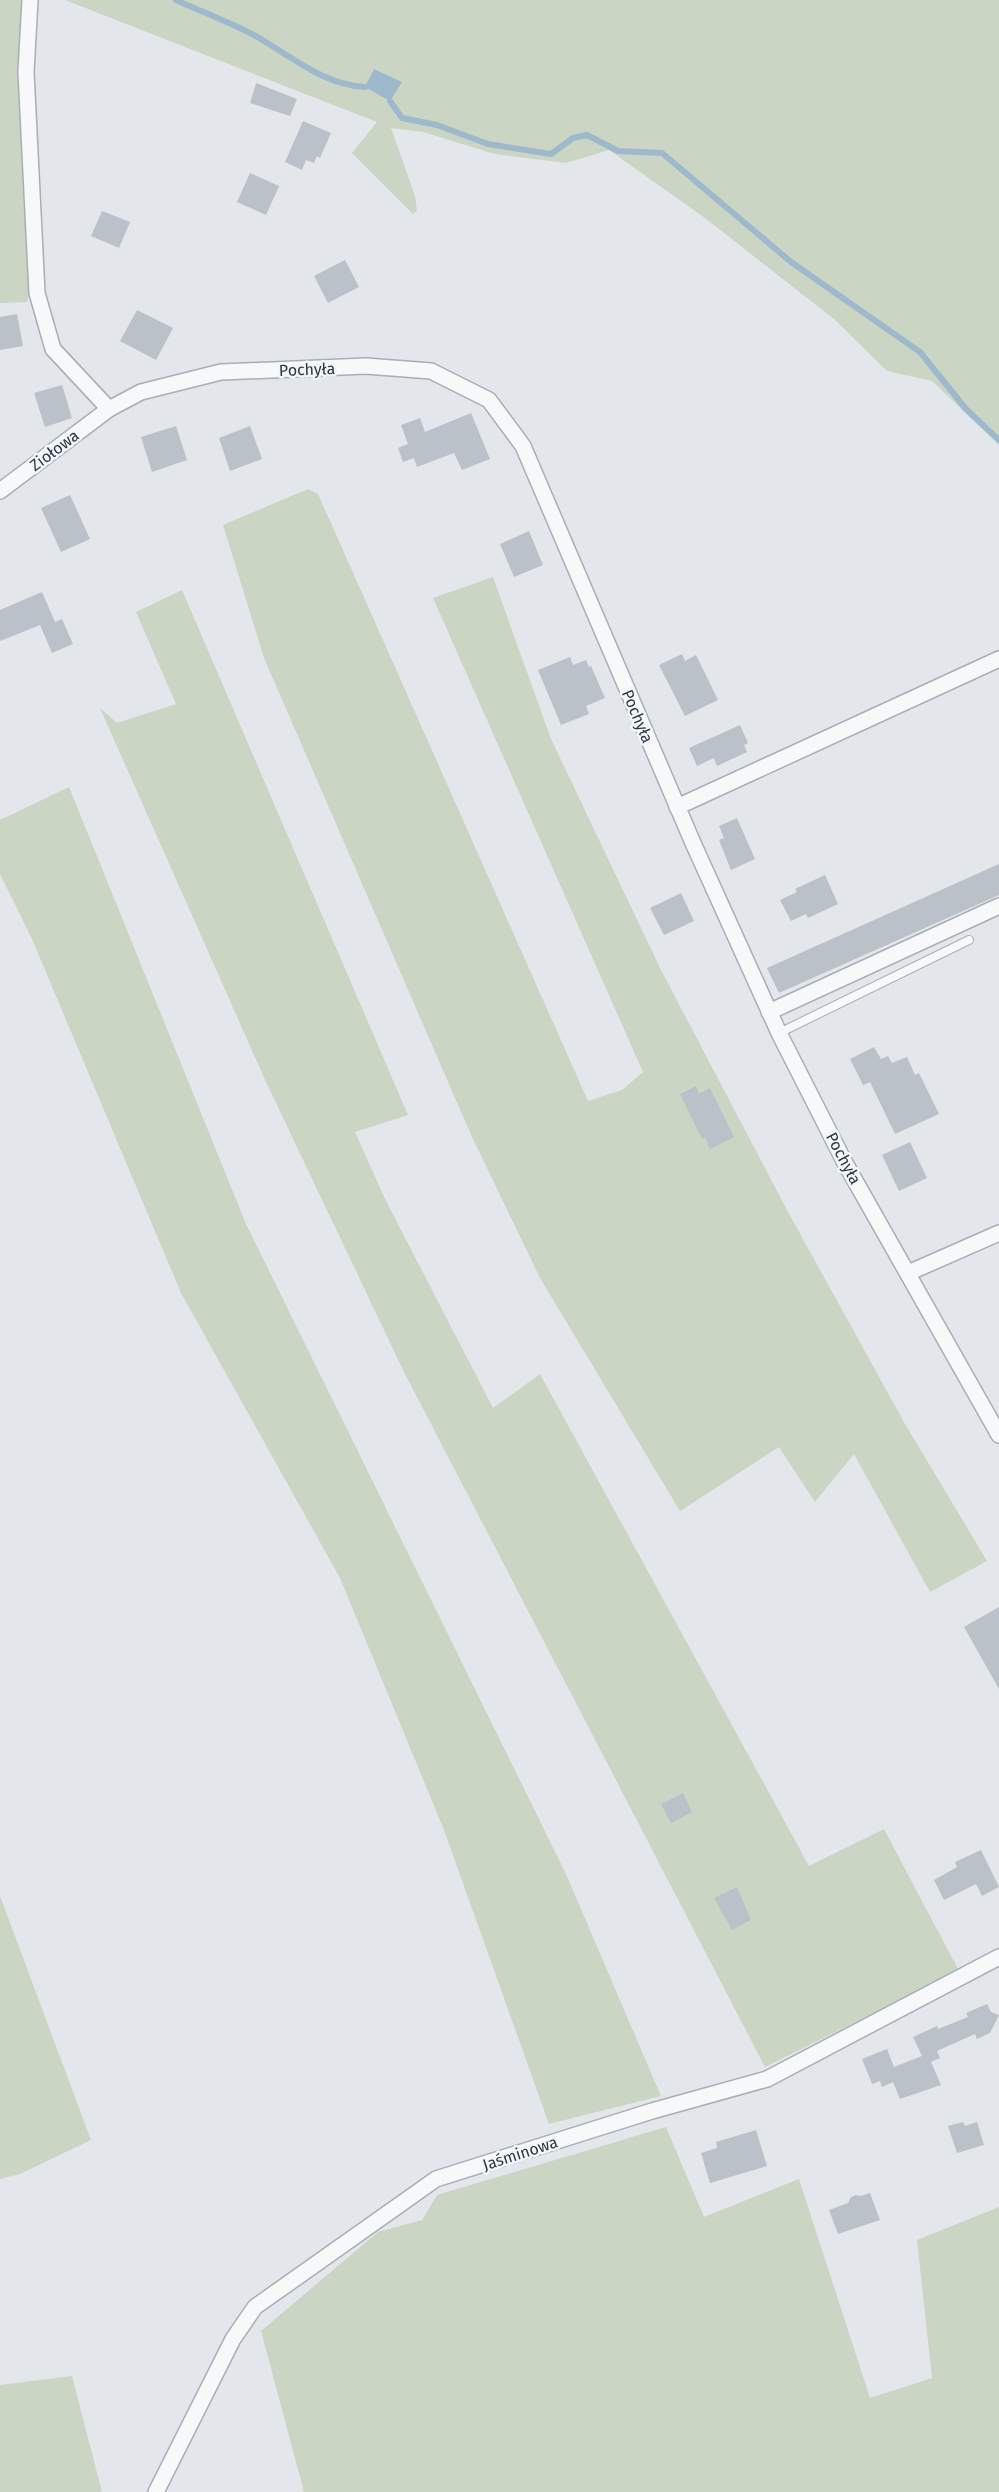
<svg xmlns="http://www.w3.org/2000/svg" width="999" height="2492" viewBox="0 0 999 2492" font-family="'Fira Sans',sans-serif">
<rect width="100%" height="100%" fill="#e3e7eb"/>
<!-- green -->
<g fill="#cad5c4">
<polygon points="0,0 24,0 32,283 27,302 0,303"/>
<polygon points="65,0 999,0 999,445 932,381 887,371 834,319 705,218 609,150 566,163 495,154 423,132 391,128 415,196 417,211 413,214 352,153 377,122"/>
<polygon points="308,489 318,494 588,1101 622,1090 643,1072 433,598 493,577 551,739 661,970 787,1210 905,1424 987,1561 930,1592 854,1454 815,1502 779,1447 680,1511 540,1278 472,1137 264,658 223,525"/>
<polygon points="182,590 408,1115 355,1132 386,1201 493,1408 540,1374 809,1866 884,1829 959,1971 765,2067 404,1372 266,1082 100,708 117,723 176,704 136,612"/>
<polygon points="69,787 246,1224 566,1874 661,2096 549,2124 444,1830 340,1578 181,1293 32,939 0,874 0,820"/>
<polygon points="0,1896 91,2140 20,2174 0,2179"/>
<polygon points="666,2127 704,2217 799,2179 870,2398 932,2378 917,2240 999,2207 999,2492 304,2492 261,2331 378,2232 422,2220 437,2195"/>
<polygon points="72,2376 102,2492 0,2492 0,2385"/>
</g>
<!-- water -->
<polygon fill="#9eb9cb" points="374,69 402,82 390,101 365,87"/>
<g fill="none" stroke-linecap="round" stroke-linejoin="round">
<!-- stream -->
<g stroke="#9eb9cb" stroke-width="6">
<path d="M176 0C202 12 237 25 261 39 294 59 326 85 365 87"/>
<polyline points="390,101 402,118 437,125 488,144 551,154 573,138 587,135 618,151 662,153 791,262 920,352 966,409 999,440"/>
</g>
</g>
<!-- building -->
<g fill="#bac1c9">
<polygon points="256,83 297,99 290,116 250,103"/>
<polygon points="303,121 331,133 320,158 317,156 314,163 306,160 302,170 285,162"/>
<polygon points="250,173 279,186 266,215 237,202"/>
<polygon points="102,211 130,222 119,248 91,236"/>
<polygon points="345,260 359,287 328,303 314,276"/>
<polygon points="137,310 173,328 156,360 120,341"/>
<polygon points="17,314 23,346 0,350 0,317"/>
<polygon points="62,385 72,418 45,427 34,393"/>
<polygon points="471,413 490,459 462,470 454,453 417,467 414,458 403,462 398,448 408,444 401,425 420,418 425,432"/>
<polygon points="176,426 187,460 152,472 141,437"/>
<polygon points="250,426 262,459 230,471 219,438"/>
<polygon points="70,495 90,539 61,552 41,508"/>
<polygon points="529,531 543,565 514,577 500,544"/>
<polygon points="42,592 55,622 62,619 73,644 52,653 40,625 0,641 0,610"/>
<polygon points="682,654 685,661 696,655 718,700 685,716 659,665"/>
<polygon points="570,657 573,665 586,660 589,667 591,666 605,698 586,706 589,714 561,725 538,670"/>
<polygon points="740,725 748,743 744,745 747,752 717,766 714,758 697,766 689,748"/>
<polygon points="737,818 755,859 731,870 719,840 724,838 719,826"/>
<polygon points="999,864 999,895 779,993 767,968"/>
<polygon points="825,875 838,904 808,918 806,914 791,921 780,900 797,892 795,889"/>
<polygon points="681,893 694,921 664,935 650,908"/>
<polygon points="874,1047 881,1059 888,1056 892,1063 907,1057 915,1075 919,1073 939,1114 895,1134 870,1082 863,1085 850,1059"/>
<polygon points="696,1086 699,1094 710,1088 734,1137 710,1149 705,1137 702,1139 680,1094"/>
<polygon points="910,1142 927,1178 899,1191 882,1155"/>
<polygon points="999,1607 999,1689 964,1627"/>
<polygon points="683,1793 692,1812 671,1823 661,1804"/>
<polygon points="981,1850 999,1887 982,1896 976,1884 944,1900 934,1880 957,1867 955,1862"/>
<polygon points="737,1887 751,1920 732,1930 714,1898"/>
<polygon points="987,2004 991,2012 999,2015 990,2033 977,2039 975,2034 937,2051 940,2058 931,2062 941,2085 900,2099 893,2082 882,2087 880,2081 872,2084 862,2059 887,2049 894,2067 922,2056 913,2037 937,2026 938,2029 968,2017 966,2013"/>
<polygon points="963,2122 965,2126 977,2122 984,2145 957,2153 948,2126"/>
<polygon points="756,2130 767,2166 710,2183 701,2153 717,2148 716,2142"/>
<polygon points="870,2193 880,2220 838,2234 829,2210 848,2203 851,2197 856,2195 861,2196"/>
</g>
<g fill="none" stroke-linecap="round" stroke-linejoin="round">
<defs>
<polyline id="service" points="779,1033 969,940"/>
<g id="minor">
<polyline points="30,0 26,72 37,293 53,349 109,409"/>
<polyline points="0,491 109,409 141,392 221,372 366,366 431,371 489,400 523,446 693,843 779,1033 845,1163 999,1435"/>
<polyline points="677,807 999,659"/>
<polyline points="769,1012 999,906"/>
<polyline points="908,1273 999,1233"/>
<polyline points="156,2492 233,2339 255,2307 436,2179 652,2111 767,2079 999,1957"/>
</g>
</defs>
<!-- service casing -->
<use href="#service" stroke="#a8aeb6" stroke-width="10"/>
<!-- minor casing -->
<use href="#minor" stroke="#a8aeb6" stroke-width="18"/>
<!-- service -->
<use href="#service" stroke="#f6f8f9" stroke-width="8"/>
<!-- minor -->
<use href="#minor" stroke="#f6f8f9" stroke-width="15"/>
</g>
<g text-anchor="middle" stroke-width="5" stroke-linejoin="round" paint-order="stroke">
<!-- street labels -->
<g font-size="16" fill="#2a3644" stroke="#f3f6f8">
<text transform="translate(307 369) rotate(-2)" y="6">Pochyła</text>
<text transform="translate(54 450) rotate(-37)" y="6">Ziołowa</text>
<text transform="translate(638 716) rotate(67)" y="6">Pochyła</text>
<text transform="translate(844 1158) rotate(62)" y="6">Pochyła</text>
<text transform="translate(520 2153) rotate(-18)" y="6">Jaśminowa</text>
</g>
</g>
</svg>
